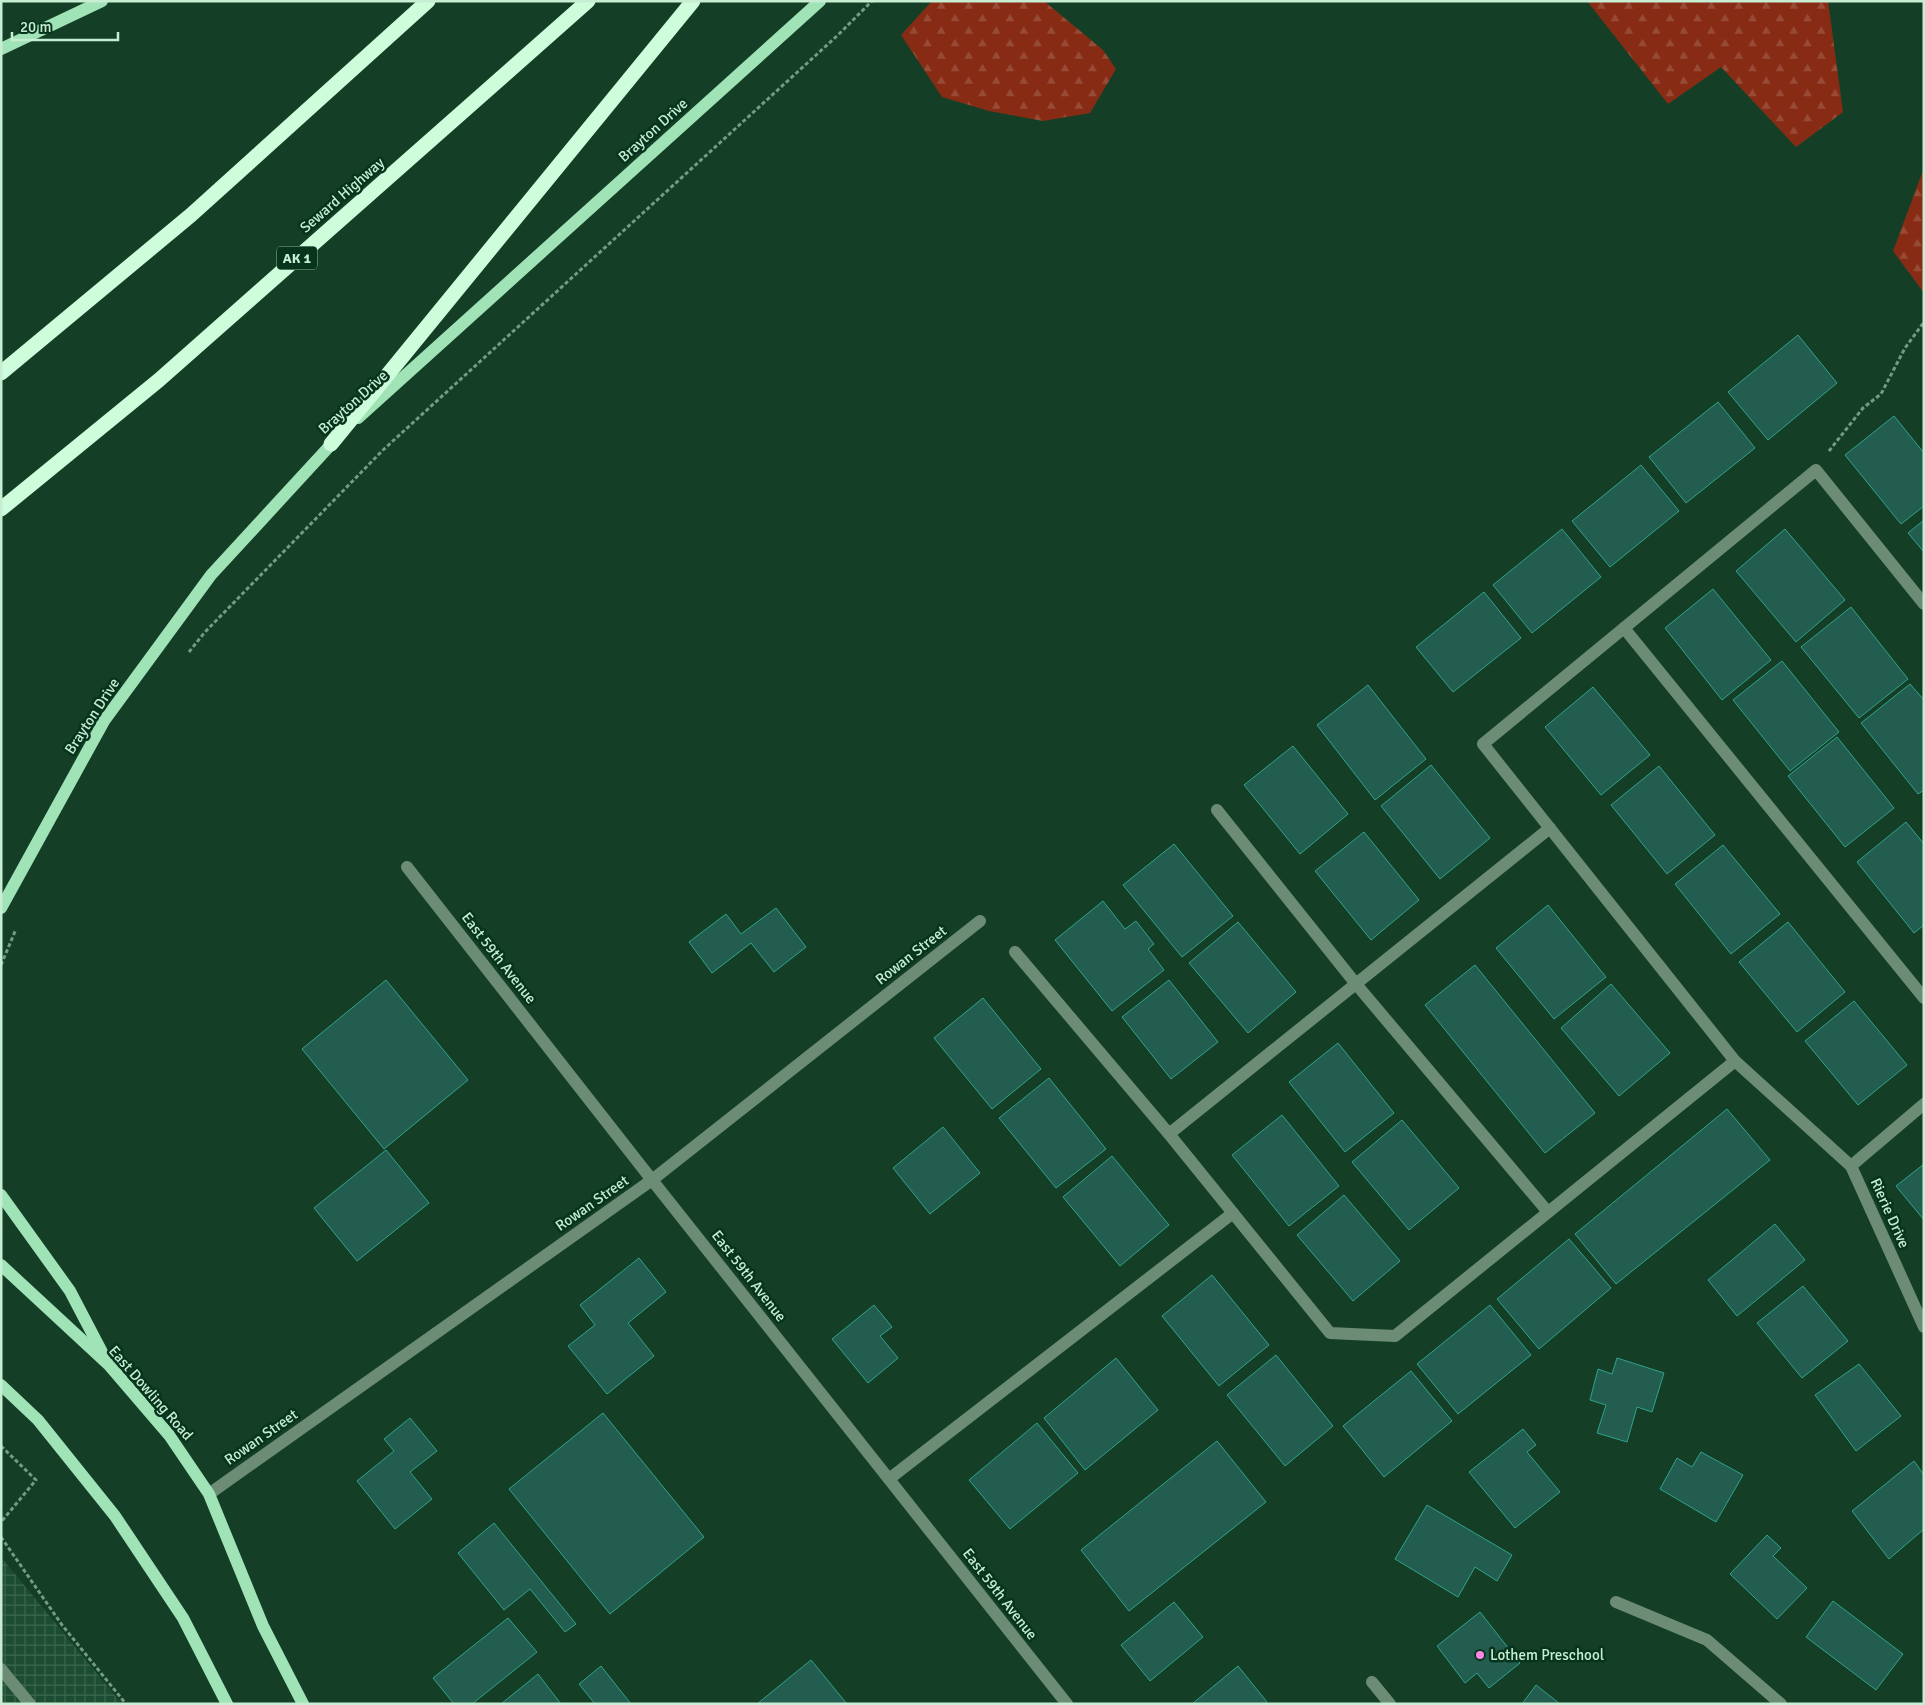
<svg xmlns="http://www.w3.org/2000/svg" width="1925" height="1705" viewBox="0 0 1925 1705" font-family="Signika,sans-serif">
<defs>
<pattern id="industrial-grid" width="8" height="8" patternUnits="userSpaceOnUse" patternTransform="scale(1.25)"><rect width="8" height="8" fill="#1c4c31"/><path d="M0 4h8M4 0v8" fill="none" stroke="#3c664e"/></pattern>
<pattern id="forest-firs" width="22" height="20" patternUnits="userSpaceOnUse" patternTransform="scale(1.25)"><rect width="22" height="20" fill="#882b14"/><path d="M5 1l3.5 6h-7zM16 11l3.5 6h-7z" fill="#974a35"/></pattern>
</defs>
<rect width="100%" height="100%" fill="#143f26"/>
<!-- industrial -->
<polygon fill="url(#industrial-grid)" points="1,1557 122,1704 1,1704"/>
<!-- forest -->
<g fill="url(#forest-firs)">
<polygon points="932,1 1044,1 1103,50 1116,69 1090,113 1043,121 989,111 942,97 901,35"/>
<polygon points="1587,1 1828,1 1843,112 1796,147 1721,67 1668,104"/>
<polygon points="1924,168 1924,293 1893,251"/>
</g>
<!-- building -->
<g fill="#235d4f" stroke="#2fa48a">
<polygon points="1798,335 1837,383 1768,440 1728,392"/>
<polygon points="1718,402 1755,448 1686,503 1649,457"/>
<polygon points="1894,416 1924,453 1924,506 1901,524 1845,455"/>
<polygon points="1641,465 1679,511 1610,567 1572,521"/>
<polygon points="1924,520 1924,552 1908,533"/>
<polygon points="1562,529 1601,577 1532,633 1493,585"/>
<polygon points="1785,529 1845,600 1796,642 1736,571"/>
<polygon points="1713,589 1771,660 1722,700 1665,628"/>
<polygon points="1484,592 1521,638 1453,692 1416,647"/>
<polygon points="1851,607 1908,679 1859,718 1801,647"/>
<polygon points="1782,661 1839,732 1790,771 1733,700"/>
<polygon points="1910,684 1924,700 1924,790 1918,794 1861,723"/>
<polygon points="1368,685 1426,759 1375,800 1317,725"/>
<polygon points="1593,687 1650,755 1601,795 1545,727"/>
<polygon points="1837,737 1894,808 1845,847 1788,776"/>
<polygon points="1293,746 1348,814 1300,854 1244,785"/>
<polygon points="1431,765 1490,838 1440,879 1381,806"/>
<polygon points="1659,766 1715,835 1667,874 1611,805"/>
<polygon points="1906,822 1924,844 1924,925 1914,933 1857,862"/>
<polygon points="1364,832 1419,900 1371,940 1315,871"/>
<polygon points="1174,844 1233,916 1182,957 1123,885"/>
<polygon points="1723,845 1780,914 1731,954 1675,884"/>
<polygon points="1103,901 1125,929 1136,921 1154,944 1148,949 1164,970 1112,1011 1055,940"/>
<polygon points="1548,905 1606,977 1554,1019 1496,948"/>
<polygon points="776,908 806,947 774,972 751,943 712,973 689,942 726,914 741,934"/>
<polygon points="1238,922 1296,992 1248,1033 1189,963"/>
<polygon points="1788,922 1845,992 1797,1032 1739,962"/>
<polygon points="1475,965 1595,1113 1545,1153 1425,1005"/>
<polygon points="386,980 468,1080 384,1149 302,1049"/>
<polygon points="1169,980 1218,1042 1171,1079 1122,1017"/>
<polygon points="1611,984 1670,1053 1619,1096 1561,1028"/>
<polygon points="983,998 1041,1069 992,1109 934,1038"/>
<polygon points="1854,1001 1907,1065 1858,1105 1805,1041"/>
<polygon points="1338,1043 1394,1113 1345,1152 1289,1082"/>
<polygon points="1049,1078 1106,1149 1056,1188 999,1118"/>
<polygon points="1727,1109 1770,1160 1616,1284 1575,1234"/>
<polygon points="1282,1115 1339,1186 1289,1226 1232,1155"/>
<polygon points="1402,1120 1459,1188 1409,1230 1352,1162"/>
<polygon points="943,1127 980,1173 930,1214 893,1168"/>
<polygon points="386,1150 429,1203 357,1261 314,1208"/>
<polygon points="1112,1156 1169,1225 1120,1266 1063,1197"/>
<polygon points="1924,1164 1924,1220 1896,1186"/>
<polygon points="1344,1195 1400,1261 1353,1301 1297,1235"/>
<polygon points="1775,1224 1805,1260 1737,1316 1708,1280"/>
<polygon points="1569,1239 1611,1288 1539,1349 1497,1299"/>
<polygon points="639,1258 666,1292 628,1323 654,1356 607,1394 568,1346 595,1325 580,1305"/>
<polygon points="1212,1275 1269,1345 1219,1386 1162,1316"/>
<polygon points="1803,1286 1848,1341 1802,1378 1757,1323"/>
<polygon points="874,1305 892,1327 880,1336 898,1358 868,1383 832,1339"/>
<polygon points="1490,1305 1531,1355 1458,1414 1417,1364"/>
<polygon points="1276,1355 1333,1426 1285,1466 1227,1395"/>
<polygon points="1116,1358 1158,1410 1085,1470 1044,1418"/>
<polygon points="1617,1358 1664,1373 1652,1412 1637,1407 1627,1442 1597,1433 1606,1405 1590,1400 1598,1369 1612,1374"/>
<polygon points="1859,1364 1901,1416 1856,1451 1815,1395"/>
<polygon points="1411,1371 1452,1421 1384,1477 1343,1426"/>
<polygon points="603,1413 704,1537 610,1614 509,1489"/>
<polygon points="410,1418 437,1451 410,1472 432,1499 395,1529 357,1481 394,1451 384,1439"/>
<polygon points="1037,1423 1078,1473 1010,1529 969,1480"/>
<polygon points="1523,1429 1536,1445 1527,1452 1560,1492 1515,1528 1469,1472"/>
<polygon points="1217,1441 1266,1502 1129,1611 1081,1550"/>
<polygon points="1701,1452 1743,1475 1716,1522 1660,1489 1677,1458 1692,1467"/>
<polygon points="1914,1461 1924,1475 1924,1529 1889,1559 1852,1511"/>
<polygon points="1427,1505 1512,1555 1497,1581 1475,1567 1458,1597 1395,1559"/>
<polygon points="494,1523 576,1624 565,1632 530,1589 504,1610 458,1553"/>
<polygon points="1767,1535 1781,1548 1773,1556 1807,1588 1777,1619 1730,1574"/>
<polygon points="1833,1601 1903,1654 1876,1690 1806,1637"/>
<polygon points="1174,1602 1203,1637 1150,1681 1121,1645"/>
<polygon points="1480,1612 1520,1663 1489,1688 1477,1673 1465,1683 1437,1646"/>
<polygon points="508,1618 537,1652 472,1704 454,1704 433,1678"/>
<polygon points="811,1660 847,1704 757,1704"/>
<polygon points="601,1666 631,1704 595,1704 579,1684"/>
<polygon points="1238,1666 1267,1702 1265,1704 1192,1704"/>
<polygon points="538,1674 561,1704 501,1704"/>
<polygon points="1536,1685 1560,1704 1522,1704"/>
</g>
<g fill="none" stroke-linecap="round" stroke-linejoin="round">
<!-- path -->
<g stroke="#739c82" stroke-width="3" stroke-dasharray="4 2.5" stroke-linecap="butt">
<polyline points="1829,451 1863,408 1881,394 1905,348 1924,322"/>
<polyline points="189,652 205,632 383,450 838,35 872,1"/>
<polyline points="1,965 16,929"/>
<polyline points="1,1446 36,1480 1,1522"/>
<polyline points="1,1537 62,1625 126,1704"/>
</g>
<!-- minor -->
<g stroke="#6c8c76" stroke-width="12">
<polyline points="1924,604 1816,470 1483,744 1735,1061 1851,1166 1924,1327"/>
<polyline points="1624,628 1924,998"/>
<polyline points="1217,810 1356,984 1548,1212"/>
<polyline points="407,867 652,1180 1067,1704"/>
<polyline points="1015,952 1169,1134 1330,1333 1395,1336 1735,1061"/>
<polyline points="1169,1134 1550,828"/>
<polyline points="1851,1166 1924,1104"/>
<polyline points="889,1479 1233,1213"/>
<polyline points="209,1494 652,1180 980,921"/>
<polyline points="1616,1602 1707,1640 1781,1704"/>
<polyline points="1,1669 30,1704"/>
<polyline points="1372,1682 1390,1704"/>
</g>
<!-- major -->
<g stroke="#a0e3b6" stroke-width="12">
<polyline points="1,49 102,1"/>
<polyline points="358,418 820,1"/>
<polyline points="1,908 104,721 211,575 338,437"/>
<polyline points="1,1195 70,1291 104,1356"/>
<polyline points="1,1265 109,1365 169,1435 209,1494 263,1626 303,1704"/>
<polyline points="1,1385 38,1420 115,1516 183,1618 227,1704"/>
</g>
<!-- highway -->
<g stroke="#cefddc" stroke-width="15">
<polyline points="1,373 191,215 428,1"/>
<polyline points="331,444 693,1"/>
<polyline points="1,509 159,380 588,1"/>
</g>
</g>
<!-- markers -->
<circle fill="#fb87e5" stroke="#07341c" stroke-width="2" cx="1480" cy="1655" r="5"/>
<g text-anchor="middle" stroke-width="5" stroke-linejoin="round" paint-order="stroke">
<!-- shield labels -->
<rect fill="#07341c" stroke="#8db69c" stroke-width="1" x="277" y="246.5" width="40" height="23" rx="4"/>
<g font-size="14" font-weight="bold" fill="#c7eed3">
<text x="297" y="263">AK 1</text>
</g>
<!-- street labels -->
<g font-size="15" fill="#c7eed3" stroke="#07341c">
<text transform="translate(653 130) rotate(-42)" y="5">Brayton Drive</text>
<text transform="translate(342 195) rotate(-41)" y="5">Seward Highway</text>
<text transform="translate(353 402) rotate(-42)" y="5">Brayton Drive</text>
<text transform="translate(92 716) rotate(-57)" y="5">Brayton Drive</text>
<text transform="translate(911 955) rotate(-38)" y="5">Rowan Street</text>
<text transform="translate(499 958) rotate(52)" y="5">East 59th Avenue</text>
<text transform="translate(592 1203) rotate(-35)" y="5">Rowan Street</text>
<text transform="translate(1890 1213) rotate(66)" y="5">Rierie Drive</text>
<text transform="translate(749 1276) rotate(52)" y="5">East 59th Avenue</text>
<text transform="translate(151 1393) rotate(49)" y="5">East Dowling Road</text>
<text transform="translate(261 1437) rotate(-35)" y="5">Rowan Street</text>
<text transform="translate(1000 1594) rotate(52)" y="5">East 59th Avenue</text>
</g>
<!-- poi labels -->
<g font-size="15" fill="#c7eed3" stroke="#07341c" text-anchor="start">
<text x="1490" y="1660">Lothem Preschool</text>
</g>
</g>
<!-- border -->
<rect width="1925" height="1705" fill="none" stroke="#c7eed3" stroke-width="5"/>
<!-- scale -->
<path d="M12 32v8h106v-8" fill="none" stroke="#c7eed3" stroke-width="2.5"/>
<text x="20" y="32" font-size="15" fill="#c7eed3" stroke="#07341c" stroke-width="4" paint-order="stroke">20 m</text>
</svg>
